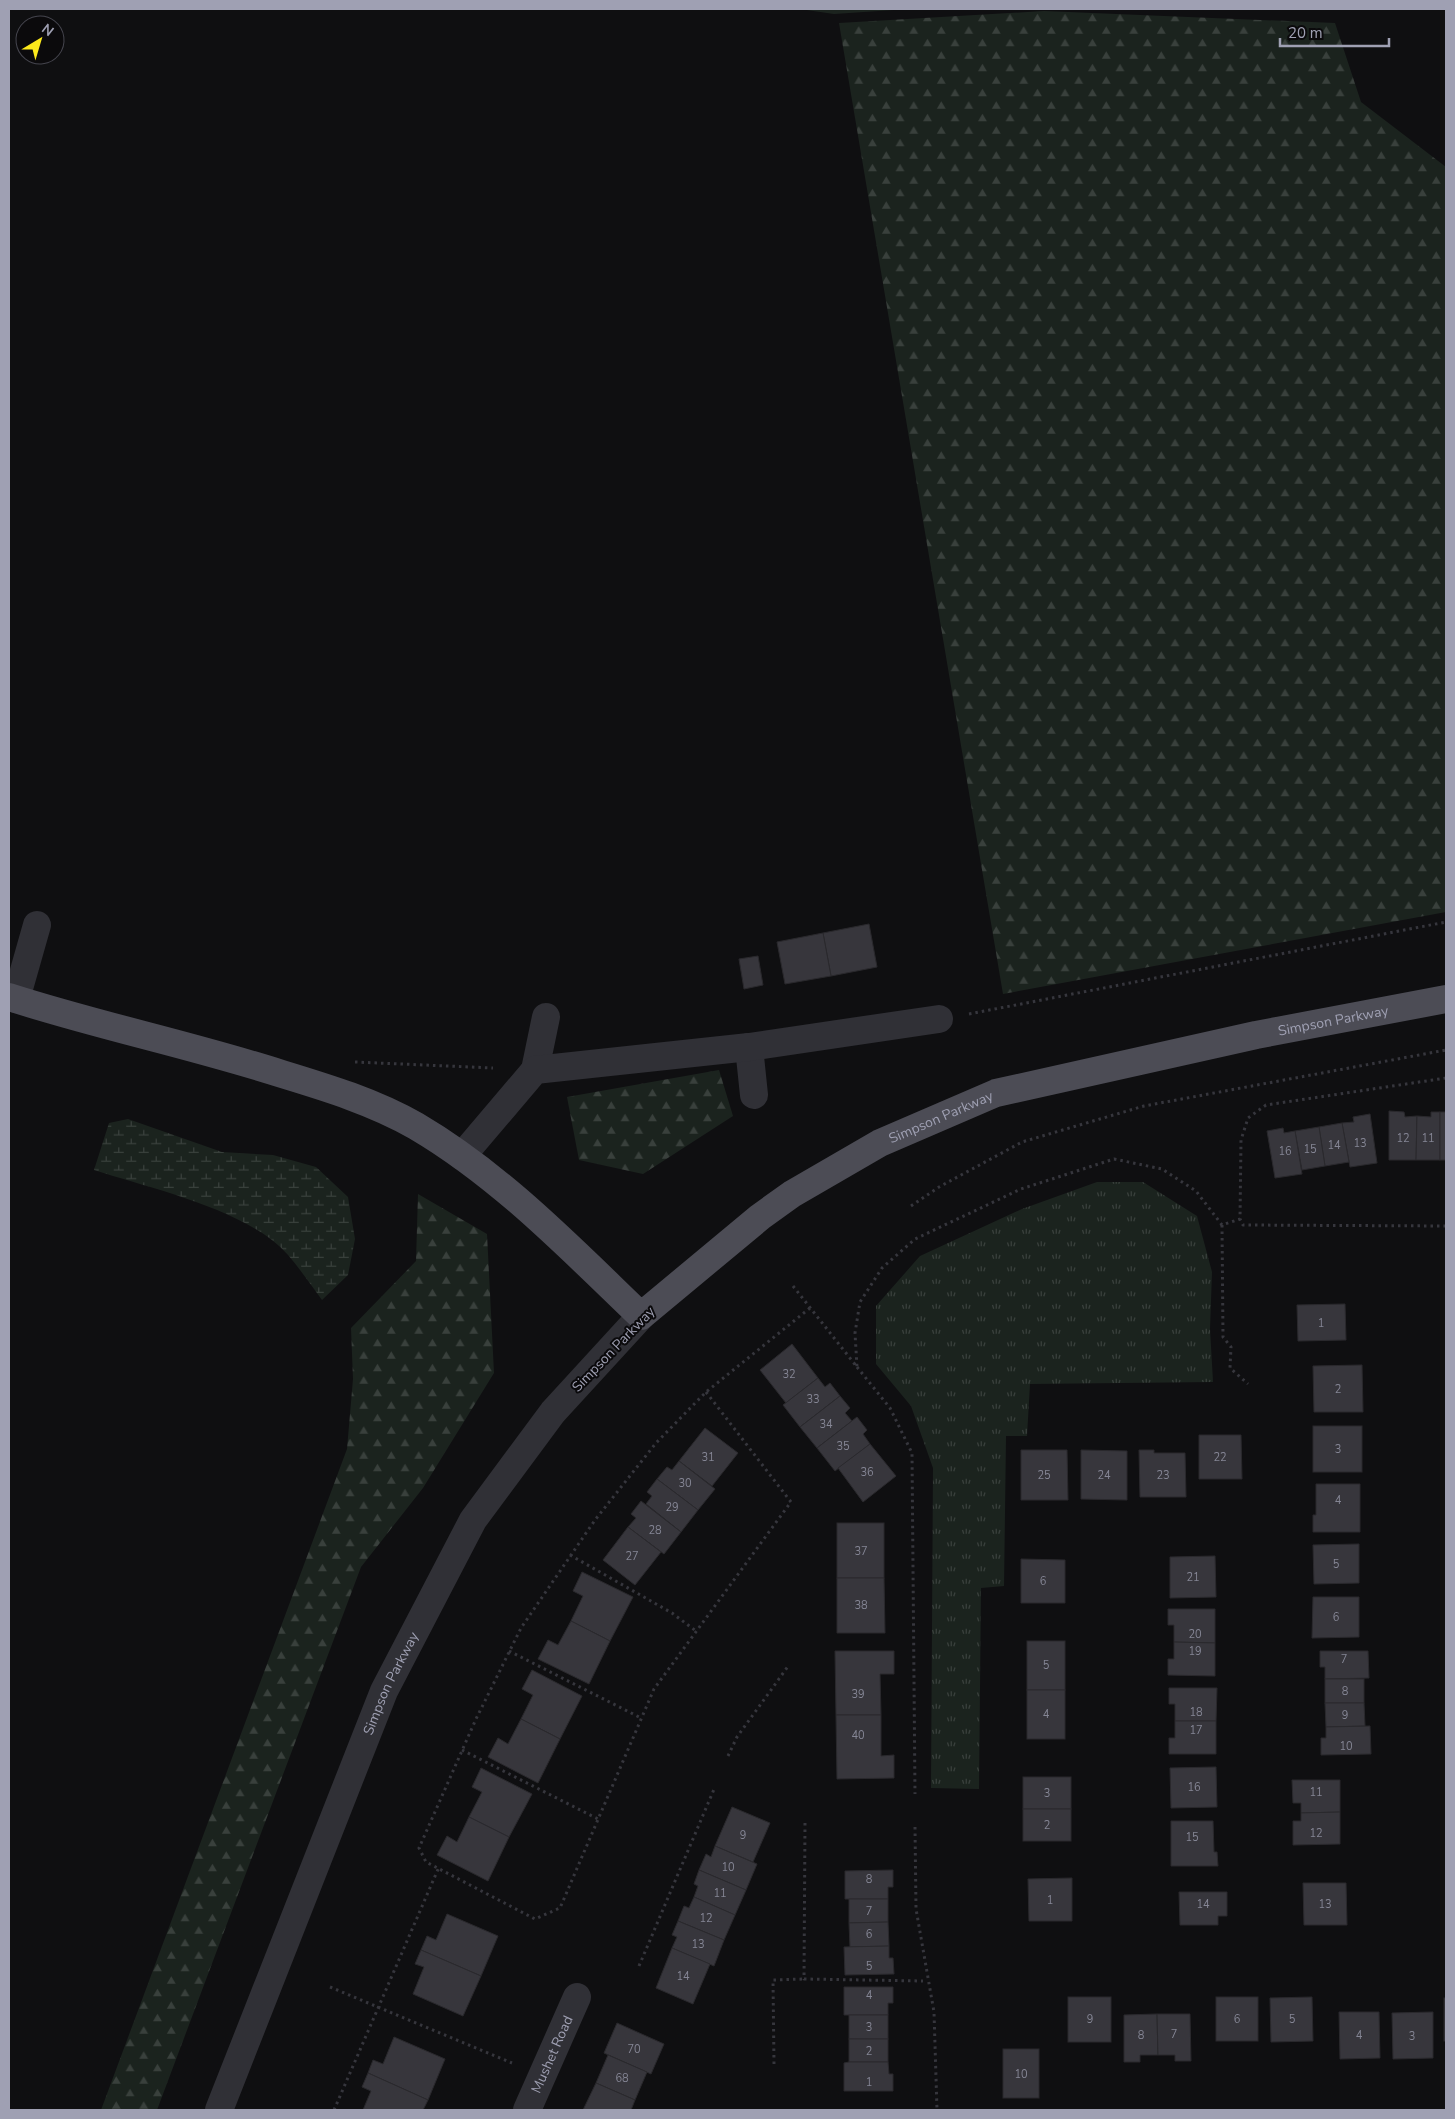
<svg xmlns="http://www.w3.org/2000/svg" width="1455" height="2119" viewBox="0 0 1455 2119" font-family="'Nunito Sans',sans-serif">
<defs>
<pattern id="grass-tufts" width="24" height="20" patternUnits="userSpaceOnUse" patternTransform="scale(1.25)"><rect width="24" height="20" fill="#1b231e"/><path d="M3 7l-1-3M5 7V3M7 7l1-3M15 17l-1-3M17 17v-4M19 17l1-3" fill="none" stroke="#39403c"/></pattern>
<pattern id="forest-firs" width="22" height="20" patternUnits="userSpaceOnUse" patternTransform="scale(1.25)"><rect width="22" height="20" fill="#1b231e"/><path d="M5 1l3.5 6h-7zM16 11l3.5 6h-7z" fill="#39403c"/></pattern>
<pattern id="wetland-marsh" width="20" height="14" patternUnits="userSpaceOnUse" patternTransform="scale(1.25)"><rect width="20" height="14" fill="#1b231e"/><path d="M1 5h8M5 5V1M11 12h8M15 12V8" fill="none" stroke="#39403c"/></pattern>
</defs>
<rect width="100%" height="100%" fill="#0f0f11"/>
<!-- grass -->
<polygon fill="url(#grass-tufts)" points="1097,1182 1143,1182 1197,1216 1212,1272 1210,1329 1213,1382 1030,1384 1027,1436 1006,1436 1004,1586 981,1588 979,1789 931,1788 933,1468 911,1406 876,1364 876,1306 920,1256 1022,1209"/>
<!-- forest -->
<g fill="url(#forest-firs)">
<polygon points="800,9 908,9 834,14"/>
<polygon points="1044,11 1335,23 1361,102 1446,167 1446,912 1003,994 839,23"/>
<polygon points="719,1070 733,1116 643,1174 579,1160 567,1097"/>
<polygon points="418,1194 487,1234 494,1373 423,1488 361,1567 157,2110 101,2110 347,1449 353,1379 351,1328 416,1261"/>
</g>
<!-- wetland -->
<path fill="url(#wetland-marsh)" d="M128 1119 222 1152 273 1155 316 1167 348 1197 355 1239 348 1275 322 1300C311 1285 300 1269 288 1255 247 1209 152 1189 94 1170L109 1123Z"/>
<!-- building -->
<g fill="#37363c" stroke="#2a292d">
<polygon points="869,924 877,967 831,976 823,933"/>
<polygon points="823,933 831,976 785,984 777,942"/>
<polygon points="758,956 763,985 744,989 739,959"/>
<polygon points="1389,1111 1404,1112 1405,1117 1417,1116 1416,1160 1389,1160"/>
<polygon points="1431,1112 1440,1112 1440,1160 1416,1160 1417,1116 1431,1117"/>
<rect x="1440" y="1112" width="6" height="48"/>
<polygon points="1370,1114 1377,1163 1350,1167 1342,1123 1354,1122 1353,1117"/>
<polygon points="1342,1123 1349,1162 1325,1166 1319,1127"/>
<polygon points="1319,1127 1325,1166 1302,1170 1295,1131"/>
<polygon points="1283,1128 1284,1133 1295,1131 1302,1174 1275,1178 1267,1131"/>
<polygon points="1345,1304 1346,1340 1298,1341 1297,1305"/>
<polygon points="792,1344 818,1378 786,1403 760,1370"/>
<polygon points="1362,1365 1363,1412 1314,1412 1313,1366"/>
<polygon points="818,1378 825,1387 830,1383 840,1396 800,1427 783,1405"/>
<polygon points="840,1396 850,1408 845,1413 852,1421 817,1448 800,1427"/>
<polygon points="857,1417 867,1430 863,1434 870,1444 835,1471 817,1448"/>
<rect x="1313" y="1426" width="49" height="46"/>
<polygon points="705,1428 738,1453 712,1486 679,1461"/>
<polygon points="1199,1435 1241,1435 1242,1479 1199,1479"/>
<polygon points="870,1444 896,1476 863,1502 838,1468"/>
<polygon points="1021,1450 1067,1450 1068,1500 1021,1500"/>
<polygon points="1081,1450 1127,1451 1127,1500 1081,1499"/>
<polygon points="1139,1450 1154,1450 1154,1453 1185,1453 1186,1497 1140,1497"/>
<polygon points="679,1461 715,1489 698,1510 657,1479 667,1467 672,1470"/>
<polygon points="657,1479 698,1510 681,1532 646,1504 652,1496 647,1492"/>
<polygon points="1316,1484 1360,1484 1360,1532 1313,1532 1313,1515 1316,1515"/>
<polygon points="641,1501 681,1532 664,1554 628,1527 636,1518 631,1514"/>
<rect x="837" y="1523" width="47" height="55"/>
<polygon points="628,1527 661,1552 635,1585 603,1560"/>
<polygon points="1359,1544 1359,1583 1314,1584 1313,1545"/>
<polygon points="1215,1556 1216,1597 1170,1598 1170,1557"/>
<polygon points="1021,1559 1065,1560 1065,1603 1021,1603"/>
<polygon points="582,1572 633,1597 610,1641 571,1621 583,1596 573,1591"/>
<polygon points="837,1578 884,1578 885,1633 837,1633"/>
<polygon points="1313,1597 1359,1597 1359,1637 1312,1638"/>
<polygon points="1168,1609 1215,1609 1215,1643 1174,1642 1174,1625 1168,1625"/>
<polygon points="571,1621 610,1641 589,1684 538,1659 548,1640 558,1645"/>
<rect x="1027" y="1641" width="38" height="49"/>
<polygon points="1174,1642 1215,1643 1215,1676 1168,1675 1168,1659 1174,1659"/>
<polygon points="835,1651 894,1651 894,1674 880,1674 881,1715 836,1715"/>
<polygon points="1320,1651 1368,1651 1369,1678 1325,1679 1325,1667 1320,1667"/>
<polygon points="532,1670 582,1696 560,1739 521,1719 533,1695 522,1689"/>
<rect x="1325" y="1679" width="39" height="24"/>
<polygon points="1169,1688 1217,1688 1216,1721 1175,1721 1175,1704 1169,1704"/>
<rect x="1027" y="1690" width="38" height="49"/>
<polygon points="1325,1703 1364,1703 1365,1726 1326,1727"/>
<polygon points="836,1715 881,1715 881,1756 894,1755 894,1778 837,1779"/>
<polygon points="521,1719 560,1739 538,1783 488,1757 498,1738 508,1744"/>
<polygon points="1175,1721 1216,1721 1216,1754 1169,1754 1169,1738 1175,1738"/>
<polygon points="1370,1726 1371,1754 1321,1755 1321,1738 1326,1738 1326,1727"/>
<polygon points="1216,1767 1217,1807 1171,1808 1170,1768"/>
<polygon points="481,1768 532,1794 509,1837 469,1817 482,1792 472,1787"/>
<rect x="1023" y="1777" width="48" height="32"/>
<polygon points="1292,1780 1340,1780 1340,1812 1301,1813 1301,1803 1293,1803"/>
<polygon points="732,1807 770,1823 753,1862 715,1846"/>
<rect x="1023" y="1809" width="48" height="32"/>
<polygon points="1340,1812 1340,1844 1293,1845 1293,1821 1301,1821 1301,1813"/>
<polygon points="469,1817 509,1837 488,1881 437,1855 447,1836 457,1842"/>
<polygon points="1171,1821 1213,1821 1214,1852 1217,1852 1218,1866 1171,1866"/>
<polygon points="715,1846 757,1864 746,1890 699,1870 706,1854 711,1857"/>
<polygon points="699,1870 746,1890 735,1915 694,1897 698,1886 694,1884"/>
<polygon points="893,1870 893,1887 888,1887 888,1899 845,1899 845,1871"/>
<polygon points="1072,1878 1072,1921 1029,1921 1028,1879"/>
<polygon points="1303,1883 1346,1883 1347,1925 1304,1925"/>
<polygon points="1179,1892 1227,1892 1227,1916 1218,1916 1218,1925 1180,1925"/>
<polygon points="694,1897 735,1915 724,1940 678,1921 684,1906 689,1908"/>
<polygon points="849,1899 888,1899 888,1922 849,1923"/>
<polygon points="447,1914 498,1936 481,1976 421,1950 427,1936 436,1940"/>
<polygon points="678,1921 724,1940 714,1966 672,1948 677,1937 672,1935"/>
<polygon points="888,1922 889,1946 850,1947 849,1923"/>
<polygon points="889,1946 889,1958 893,1958 894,1974 845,1975 844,1947"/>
<polygon points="672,1948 710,1964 693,2004 656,1988"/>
<polygon points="421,1950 481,1976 463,2016 413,1994 424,1967 415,1964"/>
<polygon points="844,1987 893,1987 893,2003 888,2003 888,2015 844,2015"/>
<rect x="1068" y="1997" width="43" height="45"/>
<rect x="1216" y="1997" width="42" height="44"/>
<polygon points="1312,1997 1313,2041 1271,2042 1270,1998"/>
<rect x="1444" y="1998" width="2" height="43"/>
<polygon points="1339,2012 1379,2012 1380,2058 1340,2059"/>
<polygon points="1433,2012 1433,2058 1393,2059 1392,2013"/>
<polygon points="1157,2014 1158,2055 1140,2055 1140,2062 1124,2062 1124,2015"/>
<polygon points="1157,2014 1190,2014 1191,2061 1175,2061 1175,2055 1158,2055"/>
<rect x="849" y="2015" width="39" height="24"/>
<polygon points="617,2023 664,2044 651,2074 604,2053"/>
<polygon points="394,2037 445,2059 428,2100 368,2073 373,2060 383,2064"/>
<rect x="849" y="2039" width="39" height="23"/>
<rect x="1003" y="2049" width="36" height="49"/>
<polygon points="608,2055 647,2072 635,2100 596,2083"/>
<polygon points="849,2062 888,2062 889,2074 893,2074 893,2091 844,2091 844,2063"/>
<polygon points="368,2073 428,2100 423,2110 363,2110 371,2091 362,2087"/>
<polygon points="596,2083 635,2100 631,2110 583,2110"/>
</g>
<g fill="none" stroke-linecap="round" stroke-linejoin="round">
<!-- path -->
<g stroke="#36363d" stroke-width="3" stroke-dasharray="2.5 4" stroke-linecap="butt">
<polyline points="969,1014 1446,922"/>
<polyline points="355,1062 493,1068"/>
<polyline points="1446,1078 1266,1105 1248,1118 1241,1140 1240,1219 1243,1225 1446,1226"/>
<polyline points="911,1206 939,1187 1022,1142 1144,1106 1446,1050"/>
<polyline points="1222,1225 1223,1337 1231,1347 1230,1368 1248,1384"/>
<polyline points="793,1286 857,1367 855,1333 860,1302 882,1268 915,1239 1021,1189 1114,1159 1162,1169 1196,1191 1222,1225 1240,1219"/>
<polyline points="857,1367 890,1408 912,1453 915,1794"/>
<polyline points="706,1392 791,1502 654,1689 560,1908 535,1919 426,1862 419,1848 476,1719 521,1628 595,1520 656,1443 706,1392 810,1308"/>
<polyline points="570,1555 672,1613 696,1631"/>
<polyline points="509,1651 641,1718"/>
<polyline points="462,1750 598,1819"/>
<polyline points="728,1756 737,1737 789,1665"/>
<polyline points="805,1823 804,1979 923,1981"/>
<polyline points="915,1827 916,1909 934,2012 937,2110"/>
<polyline points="639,1966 715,1787"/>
<polyline points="330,1987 512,2063"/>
<polyline points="774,2064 773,1980 804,1979"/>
<polyline points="334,2110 439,1867"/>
</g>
<!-- minor -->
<g stroke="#303036" stroke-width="28">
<polyline points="16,999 37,925"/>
<polyline points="749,1047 754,1095"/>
<polyline points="535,1070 546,1017"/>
<polyline points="462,1156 535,1070 749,1047 939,1019"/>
<path id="s1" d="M219 2110 384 1691 473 1520 553 1412 641 1316"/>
<path id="s2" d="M527 2110 577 1997"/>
</g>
<!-- major -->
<path stroke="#4c4c55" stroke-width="28" id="s3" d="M9 997C99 1026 192 1045 282 1074 328 1088 374 1102 416 1126 501 1176 570 1248 641 1316L760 1217 792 1194 880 1143 996 1093 1256 1035 1446 999"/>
</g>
<g text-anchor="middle" stroke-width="4" stroke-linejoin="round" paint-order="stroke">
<!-- number labels -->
<g font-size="11" fill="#858695">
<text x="1403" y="1142">12</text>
<text x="1428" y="1142">11</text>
<text x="1360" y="1147">13</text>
<text x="1334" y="1149">14</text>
<text x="1310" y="1153">15</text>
<text x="1285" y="1155">16</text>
<text x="1321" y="1327">1</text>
<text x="789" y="1378">32</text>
<text x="1338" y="1393">2</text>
<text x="813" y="1403">33</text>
<text x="826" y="1428">34</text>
<text x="843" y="1450">35</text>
<text x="1338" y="1453">3</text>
<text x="708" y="1461">31</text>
<text x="1220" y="1461">22</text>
<text x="867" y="1476">36</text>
<text x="1044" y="1479">25</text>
<text x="1104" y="1479">24</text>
<text x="1163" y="1479">23</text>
<text x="685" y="1487">30</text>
<text x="1338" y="1504">4</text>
<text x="672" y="1511">29</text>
<text x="655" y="1534">28</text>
<text x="861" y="1555">37</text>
<text x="632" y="1560">27</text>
<text x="1336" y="1568">5</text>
<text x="1193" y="1581">21</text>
<text x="1043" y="1585">6</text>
<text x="861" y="1609">38</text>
<text x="1336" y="1621">6</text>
<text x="1195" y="1638">20</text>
<text x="1195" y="1655">19</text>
<text x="1344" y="1663">7</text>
<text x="1046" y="1669">5</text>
<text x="1345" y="1695">8</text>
<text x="858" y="1698">39</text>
<text x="1196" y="1716">18</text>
<text x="1046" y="1718">4</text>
<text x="1345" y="1719">9</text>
<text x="1196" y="1734">17</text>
<text x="858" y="1739">40</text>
<text x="1346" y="1750">10</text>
<text x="1194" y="1791">16</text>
<text x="1316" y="1796">11</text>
<text x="1047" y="1797">3</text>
<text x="1047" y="1829">2</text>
<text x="1316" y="1837">12</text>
<text x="743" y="1839">9</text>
<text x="1192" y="1841">15</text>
<text x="728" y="1871">10</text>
<text x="869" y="1883">8</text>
<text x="720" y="1897">11</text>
<text x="1050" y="1904">1</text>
<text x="1203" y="1908">14</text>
<text x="1325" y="1908">13</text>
<text x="869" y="1915">7</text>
<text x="706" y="1922">12</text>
<text x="869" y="1938">6</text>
<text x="698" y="1948">13</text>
<text x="869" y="1970">5</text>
<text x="683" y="1980">14</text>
<text x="869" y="1999">4</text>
<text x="1090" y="2023">9</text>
<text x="1237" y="2023">6</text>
<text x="1292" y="2023">5</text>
<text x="869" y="2031">3</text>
<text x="1174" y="2038">7</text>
<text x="1141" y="2039">8</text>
<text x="1359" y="2039">4</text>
<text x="1412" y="2040">3</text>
<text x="634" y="2053">70</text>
<text x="869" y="2055">2</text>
<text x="1021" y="2078">10</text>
<text x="622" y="2082">68</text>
<text x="869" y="2086">1</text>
</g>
<!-- street labels -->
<g font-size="14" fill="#9fa0b3" stroke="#0b0a0c">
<text dy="5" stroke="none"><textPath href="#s3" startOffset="1490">Simpson Parkway</textPath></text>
<text dy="5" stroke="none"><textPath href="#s3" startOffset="1085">Simpson Parkway</textPath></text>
<text transform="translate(613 1349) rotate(-46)" y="5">Simpson Parkway</text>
<text dy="5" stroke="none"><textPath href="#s1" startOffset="460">Simpson Parkway</textPath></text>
<text dy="5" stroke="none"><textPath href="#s2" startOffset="61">Mushet Road</textPath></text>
</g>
</g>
<!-- border -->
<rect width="1455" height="2119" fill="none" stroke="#9fa0b3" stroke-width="20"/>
<!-- north arrow -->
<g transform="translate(40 40) rotate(38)"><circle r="24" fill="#0b0a0c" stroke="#46464f"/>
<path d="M0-4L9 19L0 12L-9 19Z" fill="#fce91b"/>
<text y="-8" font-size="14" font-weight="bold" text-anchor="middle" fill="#9fa0b3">N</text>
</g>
<!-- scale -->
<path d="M1280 38v8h109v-8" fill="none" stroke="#9fa0b3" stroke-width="2.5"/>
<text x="1288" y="38" font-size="15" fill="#9fa0b3" stroke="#0b0a0c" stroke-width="4" paint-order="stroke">20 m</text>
</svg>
